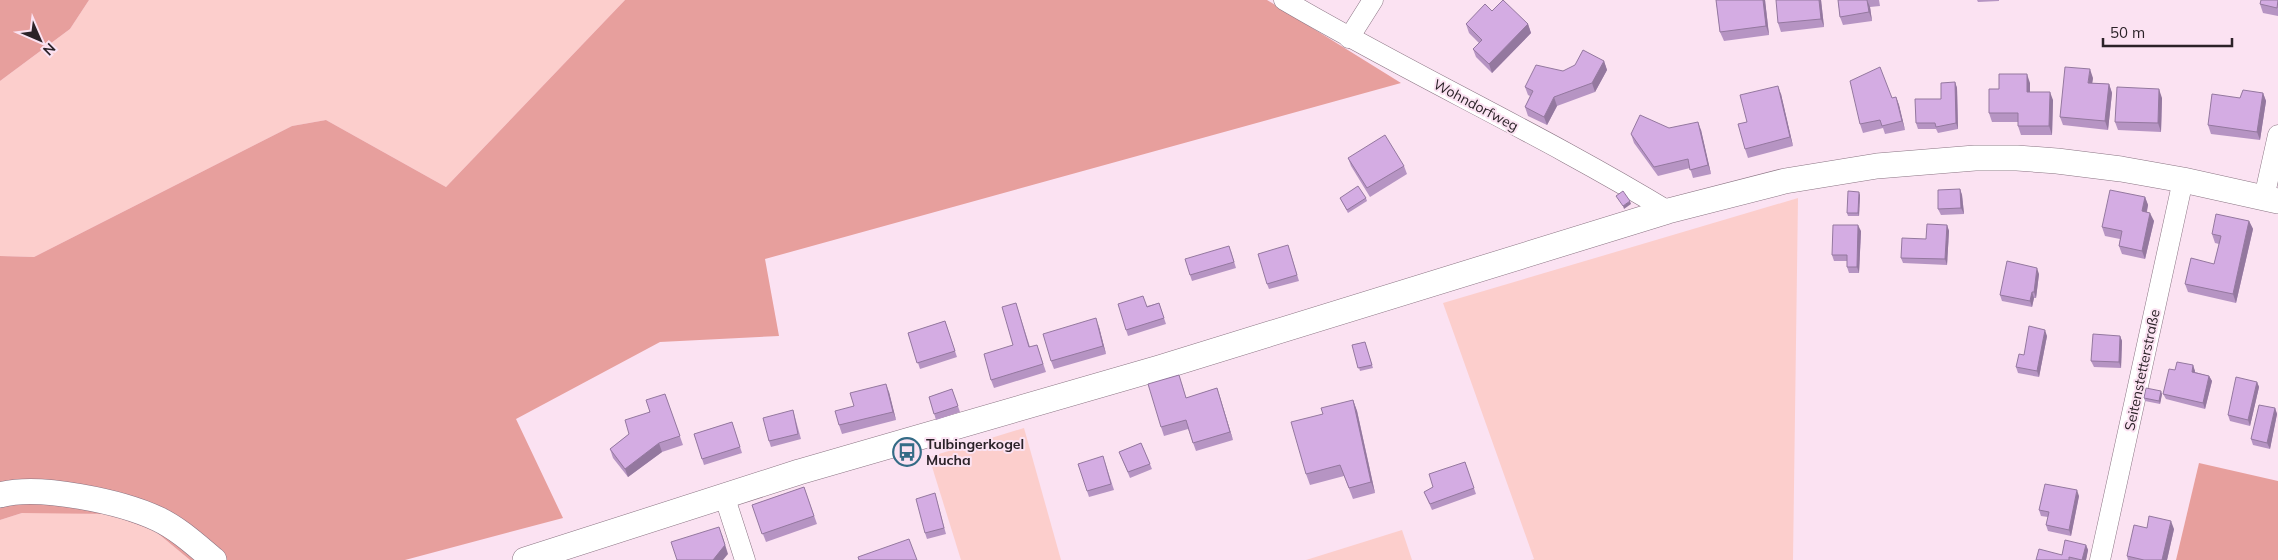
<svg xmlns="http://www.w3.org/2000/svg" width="2278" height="560" viewBox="0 0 2278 560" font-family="Mulish,sans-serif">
<rect width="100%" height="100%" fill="#fbe2f2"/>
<!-- green -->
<g fill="#fccecc">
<polygon points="89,0 625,0 446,187 326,120 292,126 34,257 0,256 0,81 70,29"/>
<polygon points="1798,198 1793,560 1531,560 1534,559 1443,303"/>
<polygon points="1024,428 1061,560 961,560 929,457"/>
<polygon points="40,512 108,514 155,531 190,560 0,560 0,520 22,513"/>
<polygon points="1402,530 1412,560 1306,560"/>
</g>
<!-- forest -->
<g fill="#e79f9d">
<polygon points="0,0 89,0 70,29 0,81"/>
<polygon points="625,0 1267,0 1401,83 765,259 779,336 660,342 516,419 563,518 405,560 190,560 155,531 108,514 22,513 0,520 0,256 34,257 292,126 326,120 446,187"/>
<polygon points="2199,463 2278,481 2278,560 2176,560"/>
</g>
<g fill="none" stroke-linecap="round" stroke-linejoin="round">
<defs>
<g id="minor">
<path d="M1284 0C1410 74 1543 135 1668 211"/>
<polyline points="1349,38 1373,0"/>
<polyline points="2264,198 2278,135"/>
<polyline points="724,495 745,560"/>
<polyline points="2100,560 2183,180"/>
</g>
<g id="tertiary">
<path d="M0 495C39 484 122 502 158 519 179 529 197 546 214 560"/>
<polyline points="525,560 799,472 1159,368 1668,211 1785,181 1877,166 1975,158 2017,158 2057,161 2121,169 2183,180 2278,201"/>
</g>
</defs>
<!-- minor casing -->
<use href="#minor" stroke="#8a7483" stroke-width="21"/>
<!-- tertiary casing -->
<use href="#tertiary" stroke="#8a7483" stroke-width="26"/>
<!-- minor -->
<use href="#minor" stroke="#fff" stroke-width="20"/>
<!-- tertiary -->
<use href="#tertiary" stroke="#fff" stroke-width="25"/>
</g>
<!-- wall -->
<g fill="#b694c3">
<polygon points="1716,0 1765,0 1769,35 1724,41 1720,32"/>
<polygon points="1821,0 1824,27 1781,32 1778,23"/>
<polygon points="1838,0 1879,0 1880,6 1870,7 1872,21 1843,25 1840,17"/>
<polygon points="1977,0 1999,0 1999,1 1978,2"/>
<polygon points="2278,0 2278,16 2263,13 2260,4"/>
<polygon points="1492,11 1528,24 1531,33 1492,73 1476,57 1473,49 1479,43 1469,33 1466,24"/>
<polygon points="1604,61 1607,70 1595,92 1557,106 1547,125 1528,116 1525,107 1530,96 1528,95 1525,87 1563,71"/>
<polygon points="2093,78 2092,83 2109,84 2112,93 2108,130 2063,125 2060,117"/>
<polygon points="1955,82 1957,88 1958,129 1938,133 1936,129 1918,129 1916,123 1941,99"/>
<polygon points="2030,83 2030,92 2053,100 2052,135 2021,135 2018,126 2018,122 1992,122 1989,113 1999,89"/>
<polygon points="2263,93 2266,101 2260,140 2211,134 2208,125"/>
<polygon points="1781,94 1793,146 1748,158 1745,149 1747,122"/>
<polygon points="1896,97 1899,105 1905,130 1885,134 1883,128 1863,133 1860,124 1892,98"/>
<polygon points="2162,98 2161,132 2118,130 2115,122"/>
<polygon points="1669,128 1701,130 1711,174 1693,178 1690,168 1658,176 1634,143 1631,134"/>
<polygon points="1348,158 1404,166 1407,174 1370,197 1351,166"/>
<polygon points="1960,189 1962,195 1964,214 1941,215 1938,209"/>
<polygon points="1860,195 1859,216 1848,216 1847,213"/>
<polygon points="2145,197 2148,205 2147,212 2154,221 2145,259 2122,254 2119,246 2120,239 2105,236 2102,227"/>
<polygon points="1340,198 1366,198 1367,201 1348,213"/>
<polygon points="2249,221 2253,229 2236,303 2188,292 2185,284 2214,264 2219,244 2215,243 2212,234"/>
<polygon points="1947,225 1949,231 1947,265 1903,263 1901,258"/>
<polygon points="1861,231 1859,273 1849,273 1847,267 1847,261 1834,261 1832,255"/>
<polygon points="1231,251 1236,268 1192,281 1190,275"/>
<polygon points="1290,251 1299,281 1269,289 1267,284"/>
<polygon points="2039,274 2036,298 2034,298 2032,307 2002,301 2000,295"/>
<polygon points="1016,303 1030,347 1037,345 1046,372 994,388 991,380 1013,345"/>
<polygon points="1159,303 1166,324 1128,336 1126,330 1147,306"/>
<polygon points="945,321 957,357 920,369 908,333"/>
<polygon points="1099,327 1106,354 1054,369 1051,361"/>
<polygon points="2047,336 2039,377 2018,373 2016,367 2024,355"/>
<polygon points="2120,336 2122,341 2121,368 2094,367 2091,361"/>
<polygon points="1365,342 1373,368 1360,371 1352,345"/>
<polygon points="2193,365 2195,372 2209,376 2212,381 2205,409 2166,399 2163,394 2175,370"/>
<polygon points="2257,382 2259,387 2250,426 2230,421 2228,415"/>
<polygon points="1182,384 1186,398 1217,388 1233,440 1196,451 1188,429 1164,436 1161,427"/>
<polygon points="952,389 960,412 936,420 929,397"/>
<polygon points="889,392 896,420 842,434 839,425 854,406"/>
<polygon points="665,394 683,445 662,452 628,477 613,458 610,449 629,434"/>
<polygon points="2162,394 2160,404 2145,401 2144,398"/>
<polygon points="1353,400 1357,411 1375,493 1353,499 1344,476 1310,485 1306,474 1323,414"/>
<polygon points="2275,408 2277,414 2270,449 2253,445 2251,439"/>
<polygon points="793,410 801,439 771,447 769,441"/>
<polygon points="732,422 742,453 704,465 694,434"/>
<polygon points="1141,443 1152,469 1130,478 1119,452"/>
<polygon points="1105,462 1114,490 1089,497 1087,491"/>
<polygon points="1465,462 1476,494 1432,510 1424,492 1433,487"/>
<polygon points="804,487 817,524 766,542 752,505"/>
<polygon points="935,493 946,534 927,539 925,533"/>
<polygon points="2079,496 2071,536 2048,531 2046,525 2048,517 2041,516 2039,510"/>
<polygon points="2147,528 2174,529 2167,560 2128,560 2127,556"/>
<polygon points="2086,545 2088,550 2086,560 2036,560 2062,555"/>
</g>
<!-- shaded-wall -->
<g fill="#94789f">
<polygon points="1763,0 1765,0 1769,35 1766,26"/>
<polygon points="1819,0 1821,0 1824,27 1821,19"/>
<polygon points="1867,0 1870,7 1872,21 1869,12"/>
<polygon points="1528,24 1531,33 1492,73 1489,64"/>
<polygon points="1604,61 1607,70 1595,92 1592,83"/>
<polygon points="2090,69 2093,78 2091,91 2088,83"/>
<polygon points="2027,74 2030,83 2030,100 2027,92"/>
<polygon points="1955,82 1957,88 1958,129 1956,123"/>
<polygon points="2109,84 2112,93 2108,130 2105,121"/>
<polygon points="1778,86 1781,94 1793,146 1790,137"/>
<polygon points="2159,89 2162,98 2161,132 2158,123"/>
<polygon points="2050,92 2053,100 2052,135 2049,126"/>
<polygon points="2263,93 2266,101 2260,140 2257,132"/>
<polygon points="1554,97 1557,106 1547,125 1544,117"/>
<polygon points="1896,97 1899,105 1905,130 1902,121"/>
<polygon points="1698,122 1701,130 1711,174 1708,165"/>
<polygon points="1960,189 1962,195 1964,214 1961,208"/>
<polygon points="1859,192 1860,195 1859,216 1858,213"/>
<polygon points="2145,197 2148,205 2145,219 2142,211"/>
<polygon points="1630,201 1631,204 1624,209 1623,206"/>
<polygon points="2150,213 2154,221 2145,259 2142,251"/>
<polygon points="2249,221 2253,229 2236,303 2233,294"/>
<polygon points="1858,225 1861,231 1859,273 1857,267"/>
<polygon points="1947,225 1949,231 1947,265 1945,259"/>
<polygon points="2037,268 2039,274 2036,298 2034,292"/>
<polygon points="2032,292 2034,298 2032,307 2030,301"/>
<polygon points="1096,318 1099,327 1106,354 1103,346"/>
<polygon points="2045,330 2047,336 2039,377 2037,371"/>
<polygon points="2120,336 2122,341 2121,368 2119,362"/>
<polygon points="2193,365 2195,371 2194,377 2192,372"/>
<polygon points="2209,376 2212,381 2205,409 2203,403"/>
<polygon points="2257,382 2259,387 2250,426 2248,420"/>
<polygon points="886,384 889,392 896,420 893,412"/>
<polygon points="1217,388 1220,397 1233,440 1230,432"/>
<polygon points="2161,391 2162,394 2160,404 2159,401"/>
<polygon points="1353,400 1357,411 1375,493 1371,482"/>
<polygon points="2275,408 2277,414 2270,449 2267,443"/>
<polygon points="659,443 662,452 628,477 625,469"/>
<polygon points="2077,490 2079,496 2071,536 2069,530"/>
<polygon points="2171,521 2174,529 2167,560 2162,560"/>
<polygon points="722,535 728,554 723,560 713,560"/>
<polygon points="2086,545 2088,550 2086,560 2082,560"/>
</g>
<!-- building -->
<g fill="#d4ace3" stroke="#94789f">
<polygon points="1503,0 1528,24 1489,64 1473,49 1482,40 1466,24 1485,4 1492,11"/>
<polygon points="1716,0 1763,0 1766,26 1720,32"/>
<polygon points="1776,0 1819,0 1821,19 1778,23"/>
<polygon points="1838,0 1867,0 1869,12 1840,17"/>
<polygon points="2261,0 2278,0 2277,8 2260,4"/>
<polygon points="1583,50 1604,61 1592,83 1554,97 1544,117 1525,107 1533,91 1525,87 1536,65 1563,71 1575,65"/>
<polygon points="1880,67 1892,98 1896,97 1902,121 1882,126 1880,120 1860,124 1850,81"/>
<polygon points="2065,67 2090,69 2088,83 2109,84 2105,121 2060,117"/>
<polygon points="1999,74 2027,74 2027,92 2050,92 2049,126 2018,126 2018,113 1989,113 1989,89 1999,89"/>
<polygon points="1955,82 1956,123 1936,127 1935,123 1916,123 1915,99 1941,99 1941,83"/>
<polygon points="1778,86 1790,137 1745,149 1738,124 1747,122 1740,95"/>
<polygon points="2117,87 2159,89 2158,123 2115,122"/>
<polygon points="2243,90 2263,93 2257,132 2208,125 2212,94 2240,98"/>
<polygon points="1640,115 1669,128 1698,122 1708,165 1690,170 1688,159 1654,167 1631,134"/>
<polygon points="1385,135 1404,166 1367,188 1348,158"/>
<polygon points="1358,186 1366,198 1347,210 1340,198"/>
<polygon points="1960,189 1961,208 1938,209 1938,190"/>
<polygon points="2110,190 2145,197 2142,211 2150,213 2142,251 2119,246 2122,231 2102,227"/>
<polygon points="1623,191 1630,201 1623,206 1616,196"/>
<polygon points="1848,191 1859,192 1858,213 1847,213"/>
<polygon points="2216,214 2249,221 2233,294 2185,284 2191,258 2214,264 2221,236 2212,234"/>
<polygon points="1927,224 1947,225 1945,259 1901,258 1902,238 1926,239"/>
<polygon points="1833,225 1858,225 1857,267 1847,267 1847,255 1832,255"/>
<polygon points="1288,245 1297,275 1267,284 1258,254"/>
<polygon points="1229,246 1234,262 1190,275 1185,259"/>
<polygon points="2007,261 2037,268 2034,292 2032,292 2030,301 2000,295"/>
<polygon points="1143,296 1147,307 1159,303 1164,318 1126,330 1118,304"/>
<polygon points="1016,303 1029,347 1037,345 1043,364 991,380 984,354 1013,345 1002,307"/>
<polygon points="1096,318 1103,346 1051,361 1043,334"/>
<polygon points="945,321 955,351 917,363 908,333"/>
<polygon points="2029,326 2045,330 2037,371 2016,367 2019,354 2024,355"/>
<polygon points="2093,334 2120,336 2119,362 2091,361"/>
<polygon points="1365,342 1372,365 1358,368 1352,345"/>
<polygon points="2177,362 2193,365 2192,372 2209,376 2203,403 2163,394 2169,369 2175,370"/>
<polygon points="1179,375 1186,398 1217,388 1230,432 1193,443 1186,420 1161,427 1148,384"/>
<polygon points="2236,377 2257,382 2248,420 2228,415"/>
<polygon points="886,384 893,412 839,425 835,411 854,406 850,393"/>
<polygon points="2146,388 2161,391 2159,401 2144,398"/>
<polygon points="952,389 958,406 934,414 929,397"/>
<polygon points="665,394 680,436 659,443 625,469 610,449 629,434 625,420 650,412 646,400"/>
<polygon points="1353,400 1371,482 1349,488 1340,465 1306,474 1291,422 1323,414 1321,408"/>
<polygon points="2259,405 2275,408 2267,443 2251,439"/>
<polygon points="793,410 798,434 769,441 763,418"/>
<polygon points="732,422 740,447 702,459 694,434"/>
<polygon points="1141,443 1150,464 1128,472 1119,452"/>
<polygon points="1103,456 1111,484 1087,491 1078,464"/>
<polygon points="1465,462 1474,488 1430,504 1424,492 1433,487 1429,474"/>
<polygon points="2045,484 2077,490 2069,530 2046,525 2049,512 2039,510"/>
<polygon points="804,487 814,516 762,534 752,505"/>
<polygon points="935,493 944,528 925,533 916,499"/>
<polygon points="2149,516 2171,521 2162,560 2144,560 2127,556 2134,525 2147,528"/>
<polygon points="719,527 725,545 713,560 677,560 671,542"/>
<polygon points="909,539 917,560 859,560 858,557"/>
<polygon points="2065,540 2086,545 2082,560 2069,557 2069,560 2036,560 2039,549 2062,555"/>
</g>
<!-- icons -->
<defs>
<symbol id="bus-ring" viewBox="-11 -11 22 22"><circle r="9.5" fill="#fbe2f2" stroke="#346b86" stroke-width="1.5"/><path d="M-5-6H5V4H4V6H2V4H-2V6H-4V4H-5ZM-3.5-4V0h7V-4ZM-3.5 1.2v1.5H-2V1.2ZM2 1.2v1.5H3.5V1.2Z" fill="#346b86"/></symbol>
</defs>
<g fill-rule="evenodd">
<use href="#bus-ring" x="891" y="436" width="32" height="32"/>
</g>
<g text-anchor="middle" stroke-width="4" stroke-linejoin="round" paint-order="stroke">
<!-- street labels -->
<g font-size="14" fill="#2b2228" stroke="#fbe2f2">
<text transform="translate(1476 105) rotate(28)" y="5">Wohndorfweg</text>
<text transform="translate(2142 370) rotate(-78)" y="5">Seitenstetterstraße</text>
</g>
<!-- poi labels -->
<g font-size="14" font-weight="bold" fill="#2b2228" stroke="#fbe2f2" text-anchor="start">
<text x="926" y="449">Tulbingerkogel<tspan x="926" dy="16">Mucha</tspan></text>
</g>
</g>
<!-- north arrow -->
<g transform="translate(40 40) rotate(135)" stroke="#fbe2f2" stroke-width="4" paint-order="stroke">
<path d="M0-4L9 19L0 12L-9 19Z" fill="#2b2228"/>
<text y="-8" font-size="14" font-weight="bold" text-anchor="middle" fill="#2b2228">N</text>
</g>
<!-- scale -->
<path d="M2103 38v8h129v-8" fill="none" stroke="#2b2228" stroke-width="2.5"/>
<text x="2110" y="38" font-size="15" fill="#2b2228" stroke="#fbe2f2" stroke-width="4" paint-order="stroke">50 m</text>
</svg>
